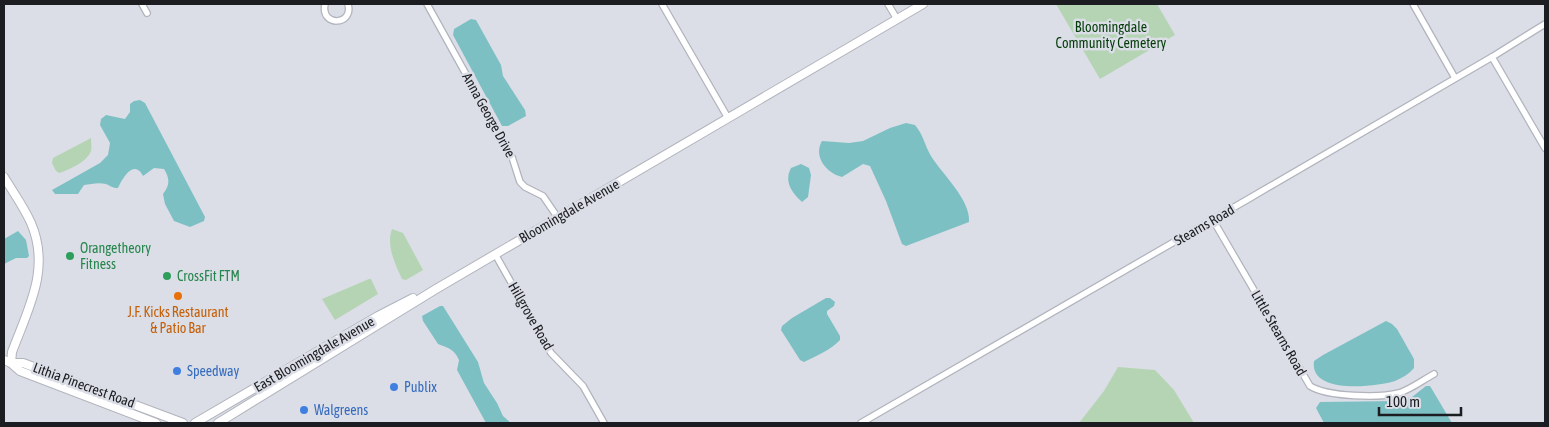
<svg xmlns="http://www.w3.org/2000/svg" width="1549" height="427" viewBox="0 0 1549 427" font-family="'Asap Condensed',sans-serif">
<rect width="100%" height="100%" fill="#dbdee7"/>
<!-- green -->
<g fill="#b5d4b4">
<polygon points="1056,4 1157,4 1175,35 1100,79"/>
<path d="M91 138C91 142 92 147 91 151 87 162 69 170 59 173L56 171 52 163 53 158Z"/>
<path d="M392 229 403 233 423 270 406 280 402 279C395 264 386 245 392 229Z"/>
<polygon points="369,279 371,279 378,294 335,320 322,299"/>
<polygon points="1118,367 1155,370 1174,390 1194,423 1079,423 1104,391"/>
</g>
<!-- water -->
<g fill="#7dc0c4">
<polygon points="471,19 476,20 501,65 503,76 525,110 526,116 508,126 502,126 453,35 454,29"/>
<path d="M140 100 145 103 205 217 204 221 190 227 174 221 165 204 163 194C170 185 170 179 164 169L154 168 143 176C134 158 122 179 118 188 112 188 111 186 106 184 98 182 91 184 84 185L78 194H55L52 190 100 163 108 155 110 143 100 125 101 119 106 115 125 119 130 112V104L134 101Z"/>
<path d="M906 123 915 125C924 136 924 144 931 156 942 174 971 200 969 222L906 246 902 244 886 201 870 166 863 164 842 177C826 173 813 156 822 141L849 143 863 141 890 128Z"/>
<path d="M801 164 809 168 811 175 808 197 802 202C791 192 784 181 791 168Z"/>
<polygon points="18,231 26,240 29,256 27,258 16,258 4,264 4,239"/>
<path d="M826 298H830L835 302 834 306 827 311V314L840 336V340C831 350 816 356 804 362L800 360 781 330 782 326 792 318Z"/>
<path d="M440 306H443L478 362 484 383 497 403 503 416 511 423H486L457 370 459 360C454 349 449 348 438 344L423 321 422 316Z"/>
<path d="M1386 321 1392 324 1397 329 1414 359V368C1409 374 1402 378 1395 381 1376 387 1309 395 1314 361L1323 355Z"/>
<polygon points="1426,386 1430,386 1452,423 1324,423 1316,408 1320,402 1396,401 1412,397"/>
</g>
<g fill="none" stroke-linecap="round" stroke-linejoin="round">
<defs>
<g id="street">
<polyline points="142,4 147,13"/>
<path d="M325 4C320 27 354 26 348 4"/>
<polyline points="427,4 512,157 520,182 525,187 543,196 558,218"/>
<polyline points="662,4 728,118"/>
<polyline points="888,4 897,19"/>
<polyline points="1413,4 1455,78"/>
<polyline points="1492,57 1545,148"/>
<path d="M1213 220 1310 386C1328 397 1379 398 1399 393 1411 389 1423 380 1434 374"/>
<polyline points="495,254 551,353 583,386 604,423"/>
<polyline points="861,423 1250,198 1492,57 1545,24"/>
</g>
<g id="secondary">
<path d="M4 177C13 192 24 207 31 223 51 269 28 309 12 352L11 363"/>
<polyline points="4,360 11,363 23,363 183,423"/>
<polyline points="11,363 20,371 156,423"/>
<polyline points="195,423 378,316 413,298"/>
<polyline points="218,423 436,289 923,4"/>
</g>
</defs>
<!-- street casing -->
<use href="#street" stroke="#b1b4bd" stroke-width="8"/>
<!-- secondary casing -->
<use href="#secondary" stroke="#b1b4bd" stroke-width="10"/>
<!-- street -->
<use href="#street" stroke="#fff" stroke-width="5.5"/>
<!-- secondary -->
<use href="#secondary" stroke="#fff" stroke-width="8"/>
</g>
<!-- markers -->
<g fill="#2e9e5b" stroke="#dbdee7" stroke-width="2">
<circle cx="70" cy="256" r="5"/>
<circle cx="167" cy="276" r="5"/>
</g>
<circle fill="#e8710a" stroke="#dbdee7" stroke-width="2" cx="178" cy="296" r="5"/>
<g fill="#3f7fe0" stroke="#dbdee7" stroke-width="2">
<circle cx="177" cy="371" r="5"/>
<circle cx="394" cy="387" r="5"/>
<circle cx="304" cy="410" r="5"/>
</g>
<g text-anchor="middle" stroke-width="5" stroke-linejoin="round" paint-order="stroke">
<!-- park labels -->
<g font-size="14" fill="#043c08" stroke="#dbdee7">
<text x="1111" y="32">Bloomingdale<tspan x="1111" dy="16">Community Cemetery</tspan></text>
</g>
<!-- street labels -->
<g font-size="14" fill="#1c1d20" stroke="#dbdee7">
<text transform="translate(489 115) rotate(61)" y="5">Anna George Drive</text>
<text transform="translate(569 211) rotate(-30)" y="5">Bloomingdale Avenue</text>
<text transform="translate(1204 225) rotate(-30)" y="5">Stearns Road</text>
<text transform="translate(531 316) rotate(60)" y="5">Hillgrove Road</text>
<text transform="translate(1279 333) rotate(60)" y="5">Little Stearns Road</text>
<text transform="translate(314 354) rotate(-30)" y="5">East Bloomingdale Avenue</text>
<text transform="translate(84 385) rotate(20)" y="5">Lithia Pinecrest Road</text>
</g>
<!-- leisure labels -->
<g font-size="14" fill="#27864d" stroke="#dbdee7" text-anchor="start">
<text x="80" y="253">Orangetheory<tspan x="80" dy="16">Fitness</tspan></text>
<text x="177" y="281">CrossFit FTM</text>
</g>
<!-- food labels -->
<g font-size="14" fill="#c56008" stroke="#dbdee7">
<text x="178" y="317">J.F. Kicks Restaurant<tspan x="178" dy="16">&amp; Patio Bar</tspan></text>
</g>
<!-- shop labels -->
<g font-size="14" fill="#366cbe" stroke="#dbdee7" text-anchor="start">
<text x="187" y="376">Speedway</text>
<text x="404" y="392">Publix</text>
<text x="314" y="415">Walgreens</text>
</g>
</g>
<!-- border -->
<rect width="1549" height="427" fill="none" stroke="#1c1d20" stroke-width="10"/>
<!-- scale -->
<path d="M1379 407v8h82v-8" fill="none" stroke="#1c1d20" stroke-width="2.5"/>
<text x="1386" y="407" font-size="15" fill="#1c1d20" stroke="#dbdee7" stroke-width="4" paint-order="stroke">100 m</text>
</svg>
